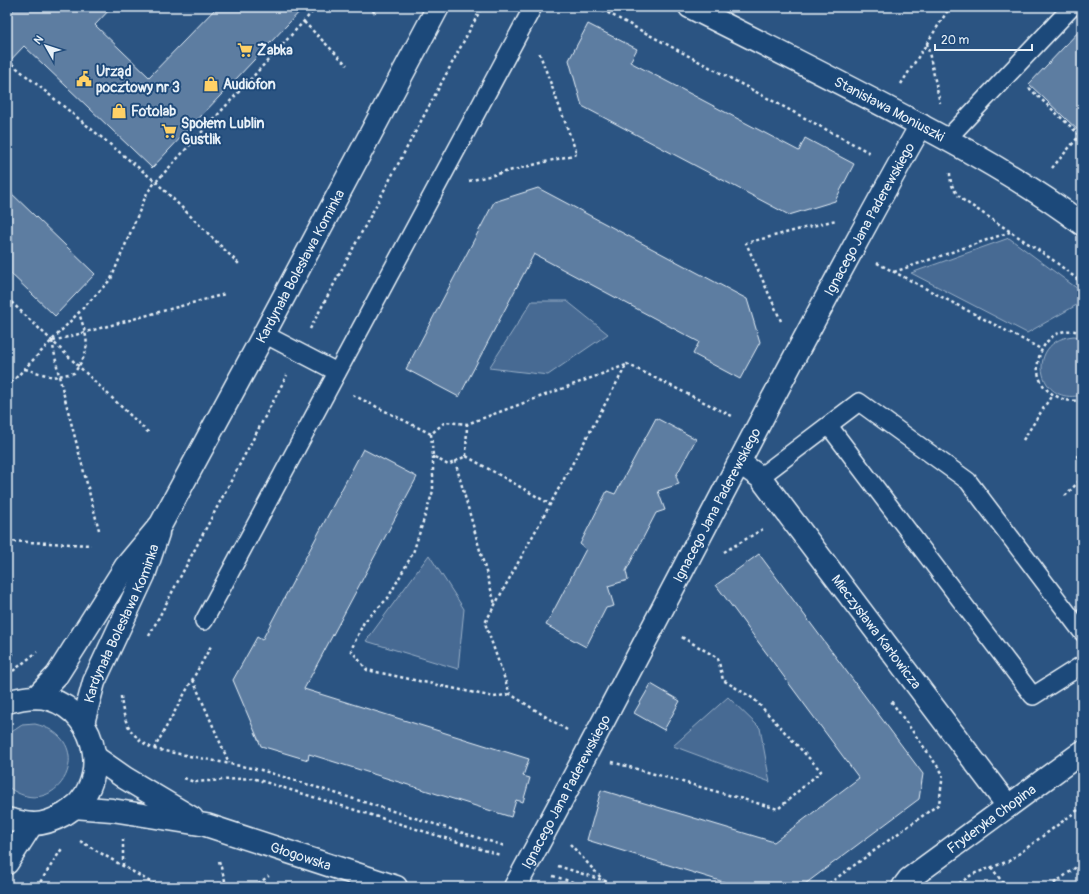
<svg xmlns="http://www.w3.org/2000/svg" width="1089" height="894" viewBox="0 0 1089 894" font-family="Pangolin,sans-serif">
<rect width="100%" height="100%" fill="#2b5482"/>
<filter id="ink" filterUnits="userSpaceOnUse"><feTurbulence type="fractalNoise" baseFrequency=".025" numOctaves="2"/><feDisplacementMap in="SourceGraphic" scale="8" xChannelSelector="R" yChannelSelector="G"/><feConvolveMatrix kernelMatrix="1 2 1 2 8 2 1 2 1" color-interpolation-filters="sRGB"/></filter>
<g filter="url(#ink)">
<!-- green -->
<g fill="#476b93" stroke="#98aec6">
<polygon points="1009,238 1082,292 1082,302 1027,333 911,273"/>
<polygon points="532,301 567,301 608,334 548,375 489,368"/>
<path d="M1074 336 1082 337V395C1036 407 1025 340 1074 336Z"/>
<polygon points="429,555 464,609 458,669 366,641"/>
<polygon points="728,697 760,728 770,782 673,746"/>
<path d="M35 724C103 740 57 827 7 786V735L22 725Z"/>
</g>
<!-- building -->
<g fill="#5d7da1" stroke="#e8f1f8">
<polygon points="16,7 112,7 95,25 149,77 217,7 304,7 152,168 24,46 7,64 7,16"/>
<polygon points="588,24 637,49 630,62 799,151 805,138 854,164 835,201 789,215 582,106 569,60"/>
<polygon points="1082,28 1082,134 1029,84"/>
<polygon points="538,188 747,299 760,342 740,379 693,354 699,342 534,254 459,397 406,369 494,202"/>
<polygon points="7,189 95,274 55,316 7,270"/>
<polygon points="656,418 696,439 676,476 679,484 658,491 665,510 656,513 626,571 628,580 608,586 614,606 606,608 586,647 546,625 586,549 580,544 607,491 615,494"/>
<polygon points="363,449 417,477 304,689 529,759 523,776 530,778 523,802 516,800 511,817 309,754 308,760 261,746 233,680 257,637 262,640"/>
<polygon points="759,554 923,774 919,799 801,887 740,887 587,840 601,790 774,842 859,778 716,585"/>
<polygon points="651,684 680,701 664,730 634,713"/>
</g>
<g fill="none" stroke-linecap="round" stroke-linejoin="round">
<defs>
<g id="service">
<polyline points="947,139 1072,7"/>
<polyline points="264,334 337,372"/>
<polyline points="829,426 1033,696 1082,665"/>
<polyline points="760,477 859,402 968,481 1082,632"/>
<polyline points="204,621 533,7"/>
</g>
<g id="minor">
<path id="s1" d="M690 7C768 46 846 85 922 126 977 155 1032 186 1082 224"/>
<path id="s2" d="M740 463 760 477 1008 806"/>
<polyline points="95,757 125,778 192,818"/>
<path id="s3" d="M74 807 112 810 206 825 396 887"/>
<path id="s4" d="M515 887C652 634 780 376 921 125"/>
<path id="s5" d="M903 887 909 879 1082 752"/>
</g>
<g id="tertiary">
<path id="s6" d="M36 697 57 675 126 566 161 524 264 334 438 7"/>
<path d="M7 702C21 698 35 695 49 699 100 714 112 786 65 814 56 819 44 824 34 824 25 824 16 821 7 819"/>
<path id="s7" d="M83 723 94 682 144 575 158 533"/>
<polyline points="7,863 32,824"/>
</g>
</defs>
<!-- service casing -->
<use href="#service" stroke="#e8f1f8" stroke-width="20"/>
<!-- minor casing -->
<use href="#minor" stroke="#e8f1f8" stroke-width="25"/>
<!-- tertiary casing -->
<use href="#tertiary" stroke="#e8f1f8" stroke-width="25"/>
<!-- path -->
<g stroke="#e8f1f8" stroke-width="2.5" stroke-dasharray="3 3" stroke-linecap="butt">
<polyline points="368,7 375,13"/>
<polyline points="597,7 872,154"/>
<polyline points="304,22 347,65"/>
<polyline points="927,43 940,103"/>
<polyline points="7,60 156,182 240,265"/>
<polyline points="901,84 950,7"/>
<polyline points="1029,88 1082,137"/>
<polyline points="1052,168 1080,135"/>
<path d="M950 173C950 185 955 193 963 200L1053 260 1082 283"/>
<polyline points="469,181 577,154 539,52"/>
<polyline points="877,263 1041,349"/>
<polyline points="894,272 1010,232"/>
<polyline points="7,298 150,434"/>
<polyline points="781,321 746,243 836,220"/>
<polyline points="310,329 482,7"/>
<path d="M1082 333C1043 318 1018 380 1058 397 1066 401 1074 402 1082 399"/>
<polyline points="52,341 59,376 99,530"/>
<polyline points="53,341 225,294"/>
<path d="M25 369 53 377 74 373C92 348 88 341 79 313"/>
<polyline points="7,387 111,279 147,193 153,185 317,7"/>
<polyline points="353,395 431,434 445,422 467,424 626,365"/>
<polyline points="431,434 433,456 448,465 466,456 550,504"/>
<polyline points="1023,440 1052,395"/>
<polyline points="1082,450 1078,456 1082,464"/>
<polyline points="433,456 433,491 413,553 388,598 364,622 351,650 367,670 494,697 510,694"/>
<polyline points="466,456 467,424"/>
<polyline points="455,461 495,604"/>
<polyline points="1065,496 1082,478"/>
<polyline points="7,541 91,545"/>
<polyline points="724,552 763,529"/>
<polyline points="149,636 287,375"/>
<polyline points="7,649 15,657"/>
<polyline points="13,671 37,652"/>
<polyline points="193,680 229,763"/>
<path d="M121 696C123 722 130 737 154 749L261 770 505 846"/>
<polyline points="567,730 510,694 485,623 627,364 732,416"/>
<polyline points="154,749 211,646"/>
<polyline points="612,762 778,809 821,771 754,699 723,680 718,658 680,636"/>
<polyline points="184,778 194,782 252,778 500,855"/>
<polyline points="123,839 123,866"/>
<polyline points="80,841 159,887"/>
<polyline points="570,844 603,880"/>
<polyline points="219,861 227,887"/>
<polyline points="558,866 624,887"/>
<polyline points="991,867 1006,887"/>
<polyline points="553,876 589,887"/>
<polyline points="37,887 63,847"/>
<polyline points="206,887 225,882"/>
<polyline points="253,887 269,876"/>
<polyline points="824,887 939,804 943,774 891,701"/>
<polyline points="954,887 973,874 1009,861 1082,807"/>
<polyline points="1049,887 1082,863"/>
</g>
<!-- service -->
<use href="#service" stroke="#1f4a7a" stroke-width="17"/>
<!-- minor -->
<use href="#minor" stroke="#1f4a7a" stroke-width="22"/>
<!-- tertiary -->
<use href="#tertiary" stroke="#1f4a7a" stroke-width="22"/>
</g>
</g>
<!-- icons -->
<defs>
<symbol id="supermarket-bare" viewBox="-9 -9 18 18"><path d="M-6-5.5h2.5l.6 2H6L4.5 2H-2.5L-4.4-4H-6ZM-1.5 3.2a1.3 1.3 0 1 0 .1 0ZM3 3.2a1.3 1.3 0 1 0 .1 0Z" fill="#ffd166" stroke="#1f4a7a" stroke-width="2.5" paint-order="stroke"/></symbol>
<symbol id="civic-bare" viewBox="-9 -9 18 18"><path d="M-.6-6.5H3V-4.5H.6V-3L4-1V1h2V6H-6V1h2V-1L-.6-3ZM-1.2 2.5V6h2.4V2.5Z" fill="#ffd166" stroke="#1f4a7a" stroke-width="2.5" paint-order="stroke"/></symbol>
<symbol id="shop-bare" viewBox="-9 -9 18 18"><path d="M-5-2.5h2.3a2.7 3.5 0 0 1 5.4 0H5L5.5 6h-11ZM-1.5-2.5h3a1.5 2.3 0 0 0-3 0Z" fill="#ffd166" stroke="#1f4a7a" stroke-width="2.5" paint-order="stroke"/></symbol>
</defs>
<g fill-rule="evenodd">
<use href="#supermarket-bare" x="234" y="39" width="22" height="22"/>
<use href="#civic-bare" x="73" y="68" width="22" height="22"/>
<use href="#shop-bare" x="200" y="73" width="22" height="22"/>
<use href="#shop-bare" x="108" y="100" width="22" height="22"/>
<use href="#supermarket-bare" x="158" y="120" width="22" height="22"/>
</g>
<g text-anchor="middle" stroke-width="4" stroke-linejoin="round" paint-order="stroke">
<!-- poi labels -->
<g font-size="14" font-weight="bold" fill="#e8f1f8" stroke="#1f4a7a" text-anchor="start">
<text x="257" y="55">Żabka</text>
<text x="96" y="76">Urząd<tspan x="96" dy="16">pocztowy nr 3</tspan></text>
<text x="223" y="89">Audiofon</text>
<text x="131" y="116">Fotolab</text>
<text x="181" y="128">Społem Lublin<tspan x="181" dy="16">Gustlik</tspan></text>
</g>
<!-- street labels -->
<g font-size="14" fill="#e8f1f8" stroke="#1f4a7a">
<text dy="5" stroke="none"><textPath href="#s1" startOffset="224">Stanisława Moniuszki</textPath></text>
<text dy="5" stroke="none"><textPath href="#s4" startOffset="756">Ignacego Jana Paderewskiego</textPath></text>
<text dy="5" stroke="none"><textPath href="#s6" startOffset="507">Kardynała Bolesława Kominka</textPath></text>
<text dy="5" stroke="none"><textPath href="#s4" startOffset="432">Ignacego Jana Paderewskiego</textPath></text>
<text dy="5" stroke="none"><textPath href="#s7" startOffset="107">Kardynała Bolesława Kominka</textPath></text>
<text dy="5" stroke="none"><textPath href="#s2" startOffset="218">Mieczysława Karłowicza</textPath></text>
<text dy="5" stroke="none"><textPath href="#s4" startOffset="108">Ignacego Jana Paderewskiego</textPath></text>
<text dy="5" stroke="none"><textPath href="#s5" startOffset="112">Fryderyka Chopina</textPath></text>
<text dy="5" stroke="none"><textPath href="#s3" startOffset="233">Głogowska</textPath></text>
</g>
</g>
<!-- margin -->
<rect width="1089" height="894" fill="none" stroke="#1f4a7a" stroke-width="24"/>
<rect x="12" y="12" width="1065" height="870" fill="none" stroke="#e8f1f8" stroke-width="1.5" filter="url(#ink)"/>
<!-- north arrow -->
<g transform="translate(46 46) rotate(309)" stroke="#1f4a7a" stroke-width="3" paint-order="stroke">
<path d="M0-3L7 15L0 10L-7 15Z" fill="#e8f1f8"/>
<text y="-6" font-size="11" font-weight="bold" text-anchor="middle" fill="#e8f1f8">N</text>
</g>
<!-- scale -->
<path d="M935 44v6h97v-6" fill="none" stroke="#e8f1f8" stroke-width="2"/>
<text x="941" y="44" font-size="12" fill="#e8f1f8" stroke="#1f4a7a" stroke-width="3" paint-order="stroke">20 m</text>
</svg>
